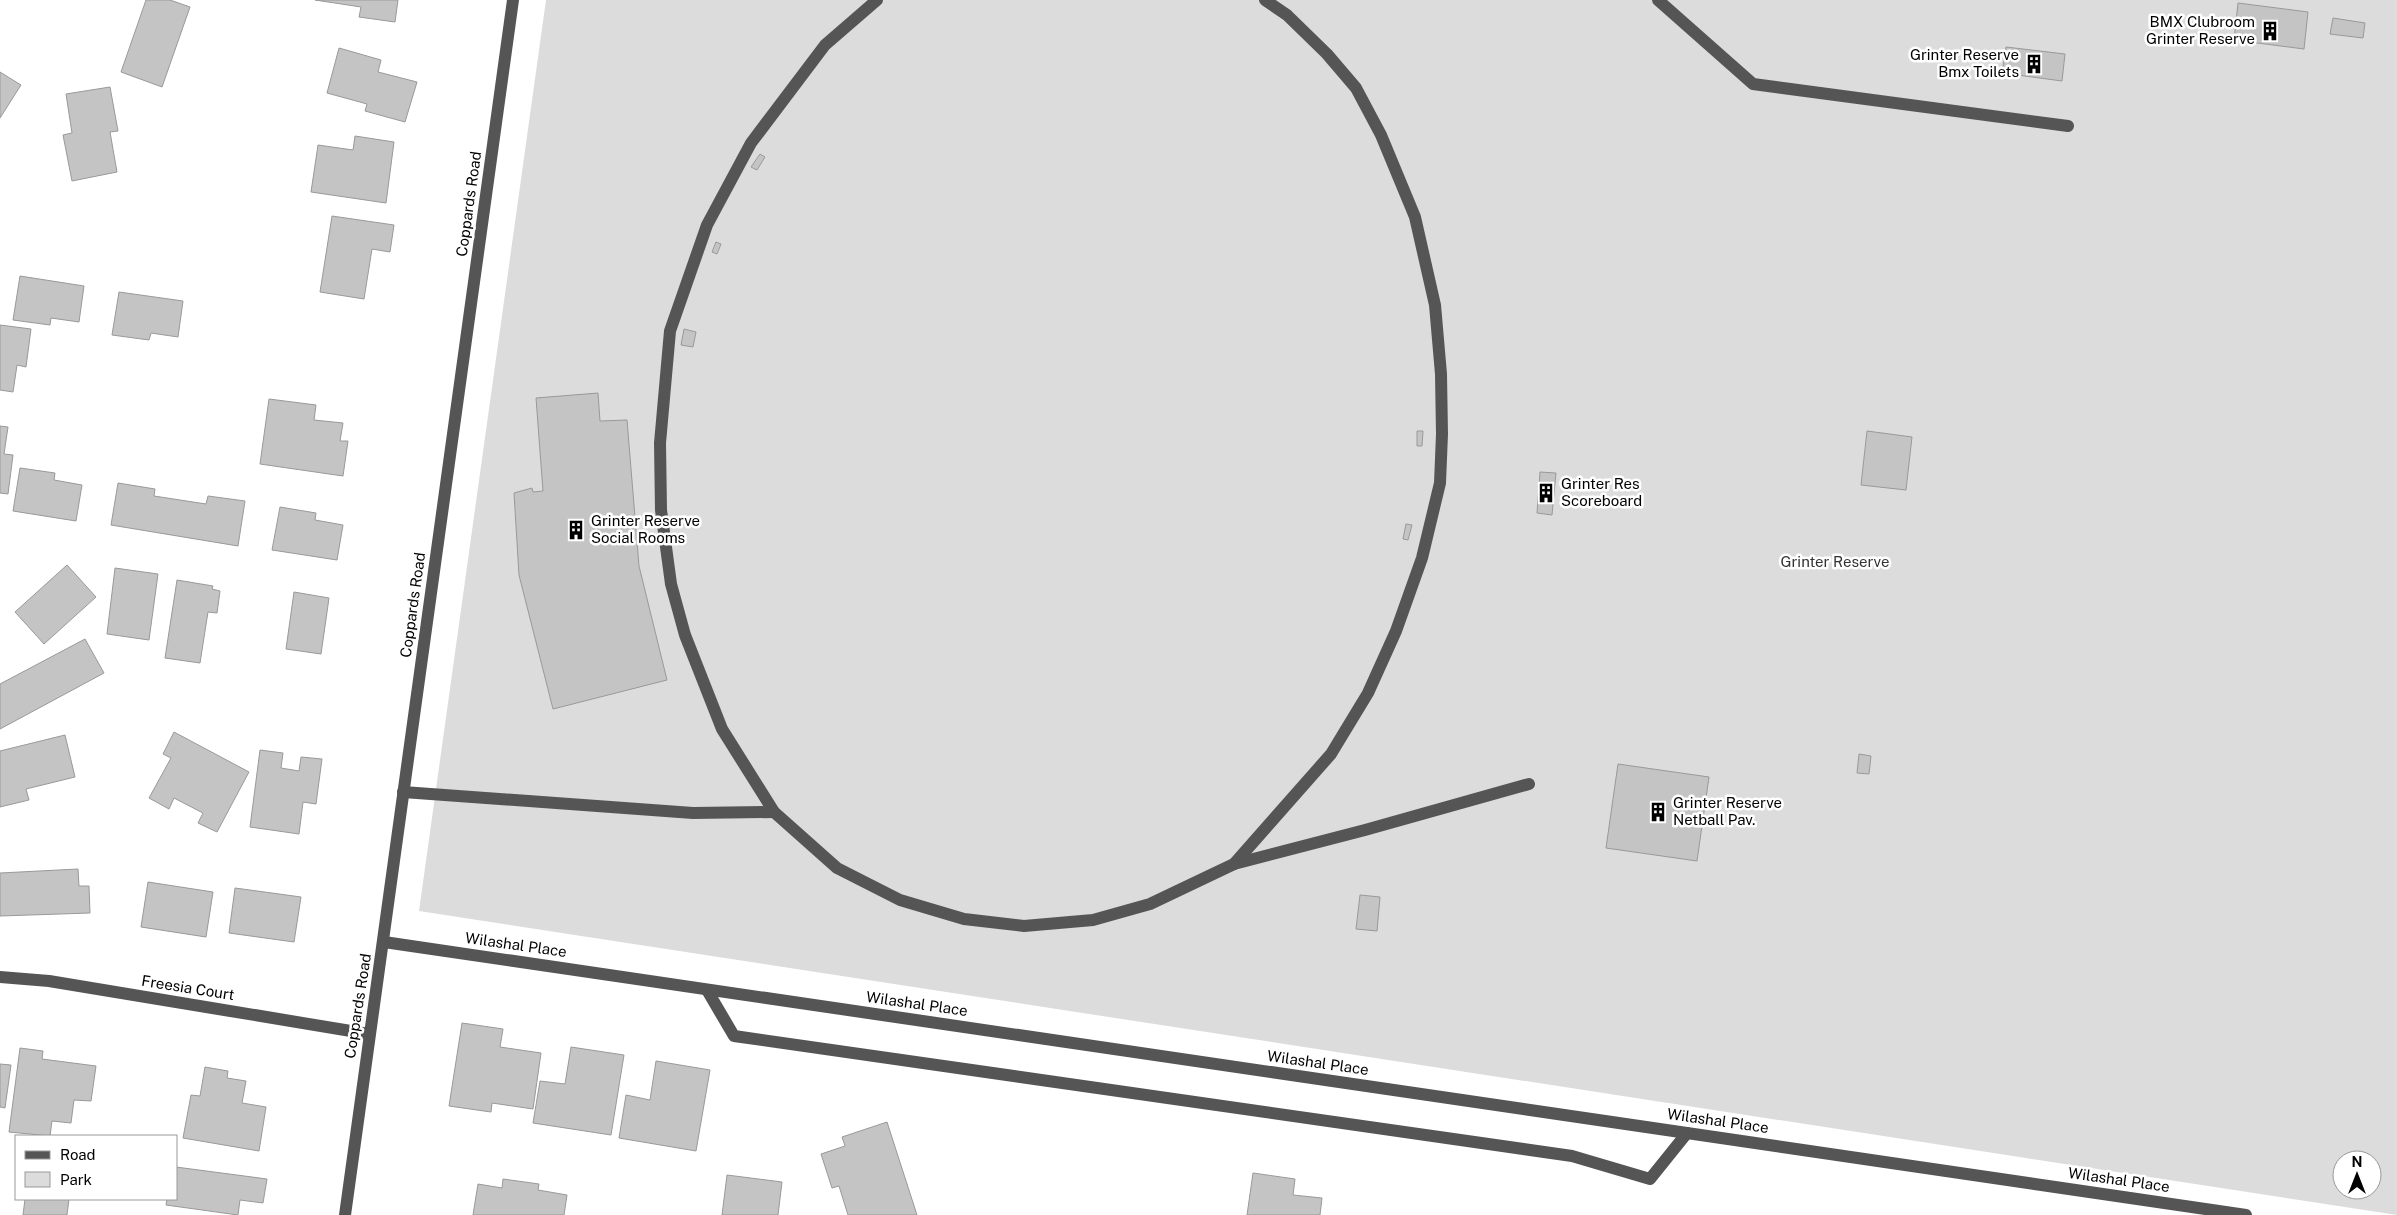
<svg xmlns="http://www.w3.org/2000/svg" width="2397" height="1215" viewBox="0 0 2397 1215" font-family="'Public Sans',sans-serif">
<rect width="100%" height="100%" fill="#fff"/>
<!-- green -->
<path fill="#dcdcdc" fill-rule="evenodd" d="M546 0H2397V1215L419 911ZM2342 1160H2372V1190H2342Z"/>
<!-- building -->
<g fill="#c4c4c4" stroke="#999">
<polygon points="146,0 170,0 190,7 162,87 121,72"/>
<polygon points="315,0 398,0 395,22 359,17 361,7"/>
<polygon points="2238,3 2308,12 2304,49 2234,40"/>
<polygon points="2333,18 2365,23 2363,38 2330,34"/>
<polygon points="2006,47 2065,54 2062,81 2002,73"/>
<polygon points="339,48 381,60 378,72 417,82 405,122 365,111 367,104 327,93"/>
<polygon points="0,72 21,85 0,118"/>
<polygon points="110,87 118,131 110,132 117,172 72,181 63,135 72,133 66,94"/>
<polygon points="355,136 394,142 386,203 311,192 318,145 353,150"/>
<polygon points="760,154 765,157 757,170 751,167"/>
<polygon points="332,216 394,225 390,252 372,249 364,299 320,292"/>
<polygon points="716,242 721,244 717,254 712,252"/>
<polygon points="20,276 84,286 79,322 51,318 50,325 13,320"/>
<polygon points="119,292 183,301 178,337 151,333 149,340 112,335"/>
<polygon points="0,325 31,329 26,367 17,365 13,392 0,390"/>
<polygon points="684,329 696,332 693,347 681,345"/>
<polygon points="598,393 600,421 627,420 639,566 667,680 553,709 519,575 514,493 532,488 533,492 543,491 536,398"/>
<polygon points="269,399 316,405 314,420 343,423 340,441 348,441 343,476 260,464"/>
<polygon points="0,426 8,427 4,454 13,455 8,494 0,493"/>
<polygon points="1417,431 1423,431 1422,446 1417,446"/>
<polygon points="1867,431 1912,437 1906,490 1861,485"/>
<polygon points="20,468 55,473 54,480 82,485 76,521 13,511"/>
<polygon points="1540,472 1556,473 1552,515 1537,513"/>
<polygon points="118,483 155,489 154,496 206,504 208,496 245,501 238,546 111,525"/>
<polygon points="280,507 316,513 315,520 343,525 337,560 272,550"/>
<polygon points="1406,524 1412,525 1408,540 1403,539"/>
<polygon points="67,565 96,597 44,644 15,612"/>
<polygon points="115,568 158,574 149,640 107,634"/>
<polygon points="177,580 213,586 212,589 220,591 217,613 208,612 200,663 165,658"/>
<polygon points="294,592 329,598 321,654 286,649"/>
<polygon points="85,639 104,673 0,729 0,684"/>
<polygon points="174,732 249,772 217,832 198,823 203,813 174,798 169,809 149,798 171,758 163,754"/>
<polygon points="65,735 75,777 26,789 29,800 0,807 0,751"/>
<polygon points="260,750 283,753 281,768 299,771 301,757 322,759 316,804 303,802 299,834 250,827"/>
<polygon points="1859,754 1871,756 1869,774 1857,773"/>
<polygon points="1618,764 1709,777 1697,861 1606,848"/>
<polygon points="78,869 79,886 89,886 90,913 0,916 0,873"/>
<polygon points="148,882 213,892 206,937 141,927"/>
<polygon points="235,888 301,897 294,942 229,933"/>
<polygon points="1360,895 1380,897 1377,931 1356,929"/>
<polygon points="462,1023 503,1029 500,1047 541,1053 533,1109 492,1103 491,1112 449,1106"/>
<polygon points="571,1047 624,1055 611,1135 533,1123 540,1081 565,1084"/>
<polygon points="20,1048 43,1051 42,1059 96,1066 91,1101 74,1100 71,1123 52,1121 50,1136 9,1132"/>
<polygon points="656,1061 710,1070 696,1151 619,1138 626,1095 650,1100"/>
<polygon points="0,1064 11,1065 5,1108 0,1107"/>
<polygon points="205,1067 228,1071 227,1078 246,1081 242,1103 266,1107 259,1151 183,1138 191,1095 200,1096"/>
<polygon points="887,1122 917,1215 848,1215 839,1186 832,1188 821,1154 845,1146 842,1137"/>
<polygon points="176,1167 267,1179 263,1203 240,1200 238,1215 166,1205 167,1199 176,1199"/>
<polygon points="1253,1173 1295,1179 1293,1195 1322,1198 1320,1215 1247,1215"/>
<polygon points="727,1175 782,1182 778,1215 722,1215"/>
<polygon points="503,1179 539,1184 538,1190 567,1195 564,1215 473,1215 478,1184 502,1188"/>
<polygon points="25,1199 69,1199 67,1215 23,1215"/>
</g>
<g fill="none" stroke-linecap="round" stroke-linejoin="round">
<!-- minor -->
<g stroke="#555" stroke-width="12">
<polyline points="877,0 825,45 751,143 707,225 670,331 660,443 661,510 671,584 685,635 722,729 774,812 837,868 900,900 964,919 1024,926 1093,920 1150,904 1234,864 1331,754 1368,693 1396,631 1422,558 1440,483 1442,434 1441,374 1435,305 1415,217 1381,135 1356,88 1327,54 1287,15 1265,0"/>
<polyline points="1658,0 1753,84 2068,126"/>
<polyline points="403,792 693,813 774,812"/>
<polyline points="1234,864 1365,830 1529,784"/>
<polyline points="384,942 2246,1215"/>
<polyline points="0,977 49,981 369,1034"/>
<polyline points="707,990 734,1036 1572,1156 1650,1179 1687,1133"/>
<polyline points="345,1215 513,0"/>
</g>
</g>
<!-- icons -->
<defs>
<symbol id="building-bare" viewBox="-9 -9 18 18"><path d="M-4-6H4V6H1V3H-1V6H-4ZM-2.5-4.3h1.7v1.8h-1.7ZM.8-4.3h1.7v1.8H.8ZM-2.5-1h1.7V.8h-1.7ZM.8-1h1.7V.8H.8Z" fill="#000" stroke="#fff" stroke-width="2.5" paint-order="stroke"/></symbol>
</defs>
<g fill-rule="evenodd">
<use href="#building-bare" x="2256" y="17" width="28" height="28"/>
<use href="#building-bare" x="2020" y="50" width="28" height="28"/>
<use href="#building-bare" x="1532" y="479" width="28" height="28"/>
<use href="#building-bare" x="562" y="516" width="28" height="28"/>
<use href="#building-bare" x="1644" y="798" width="28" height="28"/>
</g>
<g text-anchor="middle" stroke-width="5" stroke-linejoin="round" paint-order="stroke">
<!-- poi labels -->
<g font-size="15" fill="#000" stroke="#fff" text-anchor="start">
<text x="2255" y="27" text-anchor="end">BMX Clubroom<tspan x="2255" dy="17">Grinter Reserve</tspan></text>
<text x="2019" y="60" text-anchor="end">Grinter Reserve<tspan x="2019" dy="17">Bmx Toilets</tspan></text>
<text x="1561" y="489">Grinter Res<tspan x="1561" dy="17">Scoreboard</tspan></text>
<text x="591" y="526">Grinter Reserve<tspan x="591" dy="17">Social Rooms</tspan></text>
<text x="1673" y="808">Grinter Reserve<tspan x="1673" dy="17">Netball Pav.</tspan></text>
</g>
<!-- street labels -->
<g font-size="15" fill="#000" stroke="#fff">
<text transform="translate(469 204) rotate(-82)" y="5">Coppards Road</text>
<text transform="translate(413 605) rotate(-82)" y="5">Coppards Road</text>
<text transform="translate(516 945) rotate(8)" y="5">Wilashal Place</text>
<text transform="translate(188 988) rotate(9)" y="5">Freesia Court</text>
<text transform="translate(917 1004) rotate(8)" y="5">Wilashal Place</text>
<text transform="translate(358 1006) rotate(-81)" y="5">Coppards Road</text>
<text transform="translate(1318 1063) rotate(8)" y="5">Wilashal Place</text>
<text transform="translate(1718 1121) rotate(8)" y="5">Wilashal Place</text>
<text transform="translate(2119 1180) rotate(8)" y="5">Wilashal Place</text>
</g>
<!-- park labels -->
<g font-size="15" fill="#333" stroke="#fff">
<text x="1835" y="567">Grinter Reserve</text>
</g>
</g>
<!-- legend -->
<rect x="15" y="1135" width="162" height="65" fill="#ffffff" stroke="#999999"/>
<rect x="25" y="1151" width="25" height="8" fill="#555555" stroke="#999999"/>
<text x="60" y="1160" font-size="15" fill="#000000">Road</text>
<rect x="25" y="1172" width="25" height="15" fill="#dcdcdc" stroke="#999999"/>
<text x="60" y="1185" font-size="15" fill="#000000">Park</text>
<!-- north arrow -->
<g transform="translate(2357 1175)"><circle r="24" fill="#ffffff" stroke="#999999"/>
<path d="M0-4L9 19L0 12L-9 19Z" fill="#000000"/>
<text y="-8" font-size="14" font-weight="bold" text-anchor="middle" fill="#000000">N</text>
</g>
</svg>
